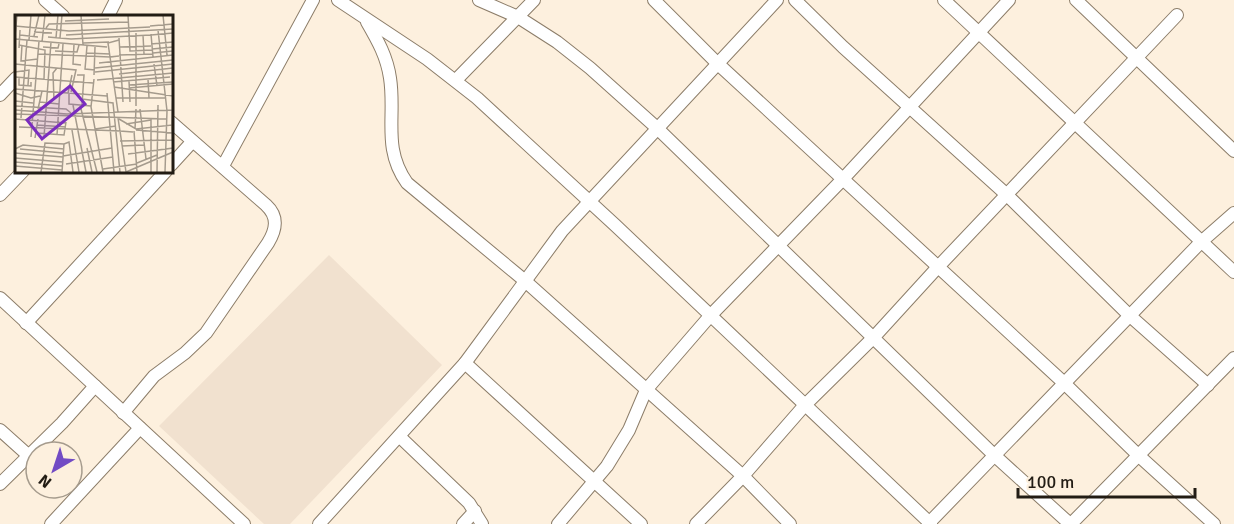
<svg xmlns="http://www.w3.org/2000/svg" width="1234" height="524" viewBox="0 0 1234 524" font-family="Signika,sans-serif">
<rect width="100%" height="100%" fill="#fdf0de"/>
<!-- education -->
<polygon fill="#f1e1cf" points="329,255 442,365 290,524 264,524 159,426"/>
<g fill="none" stroke-linecap="round" stroke-linejoin="round">
<defs>
<g id="minor">
<polyline points="45,0 63,16"/>
<polyline points="338,0 427,59 477,98 615,225 931,524"/>
<polyline points="479,0 518,17 557,42 590,68 657,128 994,455 1070,524"/>
<polyline points="654,0 717,63 1063,382 1138,455 1214,524"/>
<polyline points="795,0 843,47 1007,195 1129,315 1208,385"/>
<polyline points="944,0 1234,272"/>
<polyline points="1076,0 1234,151"/>
<polyline points="108,16 116,0"/>
<path d="M367 22C378 41 387 57 390 78 396 116 382 148 407 183L524 280 743 476 790 524"/>
<polyline points="456,80 534,0"/>
<polyline points="0,95 16,78"/>
<polyline points="171,165 192,142"/>
<polyline points="223,166 313,0"/>
<polyline points="0,195 23,171"/>
<polyline points="0,298 244,524"/>
<polyline points="26,323 166,171"/>
<polyline points="465,363 641,524"/>
<path d="M123 413 154 376 185 353 206 333 268 243C276 230 279 217 266 205L171 122"/>
<polyline points="0,430 29,456"/>
<polyline points="400,437 469,503 482,524"/>
<polyline points="0,484 62,423 95,386"/>
<polyline points="51,524 140,428"/>
<polyline points="319,524 465,363 562,231 777,0"/>
<polyline points="463,524 475,511"/>
<polyline points="558,524 607,466 629,430 646,390 710,316 842,180 1009,0"/>
<polyline points="696,524 743,476 804,406 874,337 937,268 1177,15"/>
<polyline points="928,524 1201,242 1234,213"/>
<polyline points="1071,524 1234,358"/>
</g>
</defs>
<!-- minor casing -->
<use href="#minor" stroke="#8c7d69" stroke-width="14"/>
<!-- minor -->
<use href="#minor" stroke="#fff" stroke-width="12"/>
</g>
<!-- overview -->
<g transform="translate(15 15)">
<rect width="158" height="158" fill="#fdf0de"/>
<path fill="none" stroke="#a59b8d" stroke-width="1.5" d="M48 0H74M66 0 68 30M113 0 115 36 137 35M148 0 152 40M50 6 94 4M0 11 54 16 135 12M135 11 158 9M31 13 34 9 114 7M143 15 152 96 150 157M19 17 37 18M136 19 138 42M5 20 23 22M51 20 158 14M128 20 129 39M136 20 158 18M0 21 2 0M19 21 24 0M33 22 56 24 136 20M41 23 43 0M45 23 47 0M104 23 108 87M0 24 92 32M14 25 16 0M27 27 30 0M68 28 94 27M59 29 58 49 66 50M136 29 158 27M4 30 30 35 29 64M7 30 6 46 23 44M72 31 70 54 80 55M28 32 43 33 44 29M105 32 136 31M4 33 5 15M137 34 158 32M40 36 62 37 64 30M71 38 95 39M138 38 158 36M23 39 95 42 93 28 104 25M104 40 138 39M84 48 158 40M0 49 61 55 56 77M139 49 142 71M80 53 158 45M0 57 14 55 13 70M80 57 158 49M104 59 158 53M62 60H69L67 90M79 60 80 32M0 62 78 68M4 63V70L16 71V67M79 64 76 92 88 157M133 64 134 83M82 65 158 58M114 66 115 87M98 67 155 62M114 70 158 67M99 72 158 81M114 73 158 69M0 74 92 81M0 78 16 83 25 81M53 78 57 60M54 78V89L76 91M92 78 99 157M101 83H150M67 84 98 88 105 157M39 85 38 58 42 53M0 86 18 88M25 87 44 89M58 90 71 157M65 90 82 157M0 91 51 94 56 98M121 91V18M23 94 27 76M125 94 131 144M0 95 52 99 158 95M103 97 95 42 104 41M0 99 151 104M6 103 12 25M103 103 105 116 118 117M136 103V157M0 104 51 108M104 104 121 114 157 110 158 133 113 139M111 109 136 105M22 110 51 112M157 110 158 76M4 112 105 116 111 157M80 114 101 111M120 114 121 94M57 115 64 157M121 115 158 118M119 116 122 157M21 118 49 120 51 107M42 120 48 29M16 122 24 26M29 122 36 27M20 123 23 104M105 126 158 125M49 129 54 127 58 157M107 131 129 130M72 133 77 157M0 134 8 130 49 134M5 134 48 138M0 138 48 142M48 141 97 133M0 143 48 147M0 147 47 151M122 148 142 140M51 149 98 142M0 151 47 155M88 154 122 149M26 157 30 128 49 129 47 157M111 157 158 137M142 157 143 90"/>
<path fill="#7b2cbf" fill-opacity="0.15" stroke="#7b2cbf" stroke-width="3" d="M55 71 70 89 27 124 12 105Z"/>
<rect width="158" height="158" fill="none" stroke="#221c14" stroke-width="3"/>
</g>
<!-- north arrow -->
<g transform="translate(54 470) rotate(219)"><circle r="28" fill="#fdf0de" stroke="#a59b8d" stroke-width="1.5"/>
<path d="M0-4.5L10 22L0 15L-10 22Z" fill="#724bc4"/>
<text y="-9" font-size="16" font-weight="bold" text-anchor="middle" fill="#221c14">N</text>
</g>
<!-- scale -->
<path d="M1018 488v9h177v-9" fill="none" stroke="#221c14" stroke-width="3"/>
<text x="1027" y="488" font-size="18" fill="#221c14" stroke="#fdf0de" stroke-width="4.5" paint-order="stroke">100 m</text>
</svg>
